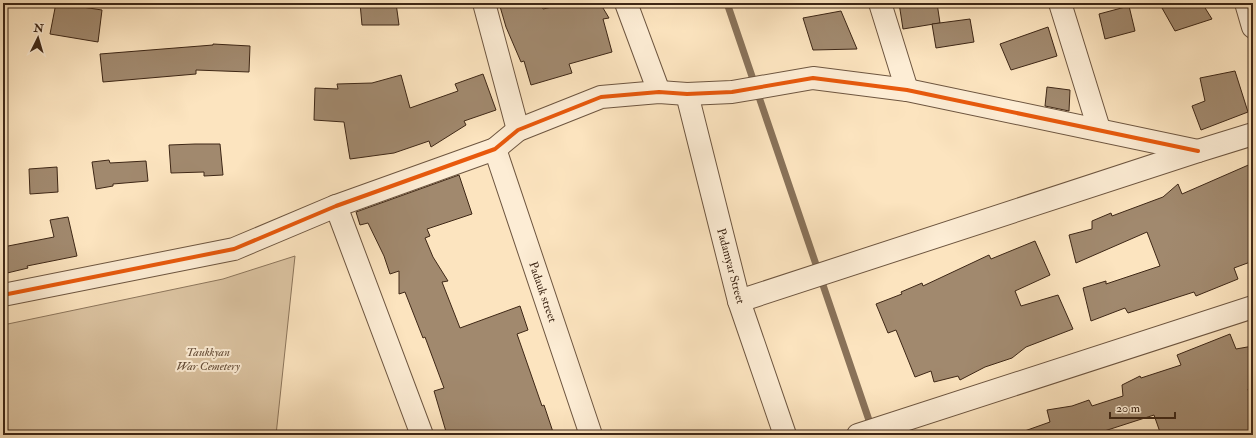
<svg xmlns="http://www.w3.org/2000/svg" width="1256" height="438" viewBox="0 0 1256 438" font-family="'IM FELL Double Pica',serif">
<rect width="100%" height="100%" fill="#fce4bf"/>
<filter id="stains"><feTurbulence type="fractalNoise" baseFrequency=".005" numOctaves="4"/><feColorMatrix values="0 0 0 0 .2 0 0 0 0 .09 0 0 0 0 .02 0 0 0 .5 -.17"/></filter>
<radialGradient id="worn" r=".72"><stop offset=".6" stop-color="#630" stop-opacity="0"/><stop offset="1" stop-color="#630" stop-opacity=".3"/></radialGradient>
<!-- green -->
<polygon fill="#dcc4a2" stroke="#8d765c" points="295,256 276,435 3,435 3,325 223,279"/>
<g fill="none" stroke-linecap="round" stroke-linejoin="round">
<!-- stream -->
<polyline stroke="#897259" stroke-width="7" points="727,3 872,429"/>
</g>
<!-- building -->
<g fill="#a1896e" stroke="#3e2716">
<polygon points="56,3 102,10 98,42 50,34"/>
<polygon points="360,3 396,3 399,25 362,25"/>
<polygon points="499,3 541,3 543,9 570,3 600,3 609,18 603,19 612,52 569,64 572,73 531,85 524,61 521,62 506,27"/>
<polygon points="899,3 937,3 940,23 903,29"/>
<polygon points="1182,3 1202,3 1212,19 1175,31 1162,8"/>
<polygon points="1129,6 1135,31 1105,39 1099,14"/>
<polygon points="841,11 857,49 813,50 803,18"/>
<polygon points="970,19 974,42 936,48 932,24"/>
<polygon points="1048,27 1057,56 1011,70 1000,44"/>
<polygon points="213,44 250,46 249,72 196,70 196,74 103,82 100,54 213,45"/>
<polygon points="1235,71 1248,112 1201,130 1192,106 1205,101 1200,78"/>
<polygon points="483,74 496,110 464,121 466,125 431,147 429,141 394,153 350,159 344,122 314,120 315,88 338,89 337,84 372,83 401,75 410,108 458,91 455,84"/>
<polygon points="1047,87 1070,90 1069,111 1045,106"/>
<polygon points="195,144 220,144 223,175 204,176 204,172 171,173 169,145"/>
<polygon points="109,160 110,163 146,161 148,181 113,184 113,186 96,189 92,162"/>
<polygon points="1253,163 1253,261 1234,268 1238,279 1196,296 1194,292 1128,313 1125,308 1091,321 1083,288 1106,281 1106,284 1160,266 1147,232 1076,263 1069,235 1092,229 1092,221 1111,213 1112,216 1163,197 1178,184 1182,194"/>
<polygon points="57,167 58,192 30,194 29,169"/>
<polygon points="459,175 472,214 427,229 430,236 425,238 433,257 448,281 442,282 460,328 520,306 528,330 517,334 542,406 544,405 554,435 447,435 434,391 444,388 425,337 423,338 405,292 399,294 399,271 390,274 384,256 368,223 360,225 356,212"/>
<polygon points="68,217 77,256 27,266 28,268 3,274 3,247 54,237 50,220"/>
<polygon points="1035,241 1050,275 1015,291 1021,306 1058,295 1073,329 1026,347 1012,358 985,367 960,380 958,376 934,382 931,371 915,377 896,330 888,333 876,304 902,294 901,292 922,283 923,286 989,255 991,259"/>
<polygon points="1230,334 1236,349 1253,346 1253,388 1248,389 1253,407 1253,435 1161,435 1154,415 1092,435 1019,435 1019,433 1050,422 1047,410 1072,406 1089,400 1092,406 1123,396 1122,385 1140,376 1141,378 1181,365 1177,355"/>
</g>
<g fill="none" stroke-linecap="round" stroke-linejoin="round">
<defs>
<g id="minor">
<polyline points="484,3 518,130"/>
<polyline points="626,3 659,92"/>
<polyline points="880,3 907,90"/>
<polyline points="1060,3 1099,129"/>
<polyline points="1246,3 1253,27"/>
<polyline points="687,94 739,301 785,435"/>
<polyline points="495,149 591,435"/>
<polyline points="336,206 422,435"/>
<polyline points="3,295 234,249 336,206 495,149 518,130 601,97 659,92 687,94 732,92 813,78 907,90 1198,151"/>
<polyline points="739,301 1198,151 1253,134"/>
<polyline points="858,435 1253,307"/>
</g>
</defs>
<!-- minor casing -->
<use href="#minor" stroke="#6e5640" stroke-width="24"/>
<!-- minor -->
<use href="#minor" stroke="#fdedd5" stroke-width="22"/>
<defs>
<polyline id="cycleway" points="3,295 234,249 336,206 495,149 518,130 601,97 659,92 687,94 732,92 813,78 907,90 1198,151"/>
</defs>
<!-- cycleway casing -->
<use href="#cycleway" stroke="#fdedd5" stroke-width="6"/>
<!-- cycleway -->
<use href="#cycleway" stroke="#e8590c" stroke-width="4"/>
</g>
<g text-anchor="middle" stroke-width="4" stroke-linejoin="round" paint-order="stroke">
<!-- street labels -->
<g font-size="12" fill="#3e2716" stroke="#fdedd5">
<text transform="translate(731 266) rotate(75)" y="4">Padamyar Street</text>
<text transform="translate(543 292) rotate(71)" y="4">Padauk street</text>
</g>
<!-- park labels -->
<g font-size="12" font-style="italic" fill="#664e39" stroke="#fdedd5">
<text x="208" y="356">Taukkyan<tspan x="208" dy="14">War Cemetery</tspan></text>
</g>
</g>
<!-- margin -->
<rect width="1256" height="438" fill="none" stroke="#fce4bf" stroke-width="16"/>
<rect x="4" y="4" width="1248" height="430" fill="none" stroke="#3e2716" stroke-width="2"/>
<rect x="8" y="8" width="1240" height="422" fill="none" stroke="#3e2716"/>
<!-- north arrow -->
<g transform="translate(38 38) rotate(5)" stroke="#fdedd5" stroke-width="3" paint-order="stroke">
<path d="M0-3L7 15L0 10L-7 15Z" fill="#3e2716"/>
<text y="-6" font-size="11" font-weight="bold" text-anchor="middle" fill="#3e2716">N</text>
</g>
<!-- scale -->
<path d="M1110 412v6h65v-6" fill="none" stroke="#3e2716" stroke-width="2"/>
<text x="1116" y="412" font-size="12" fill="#3e2716" stroke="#fdedd5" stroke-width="3" paint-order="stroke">20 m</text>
<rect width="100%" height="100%" filter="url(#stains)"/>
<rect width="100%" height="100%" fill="url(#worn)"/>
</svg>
